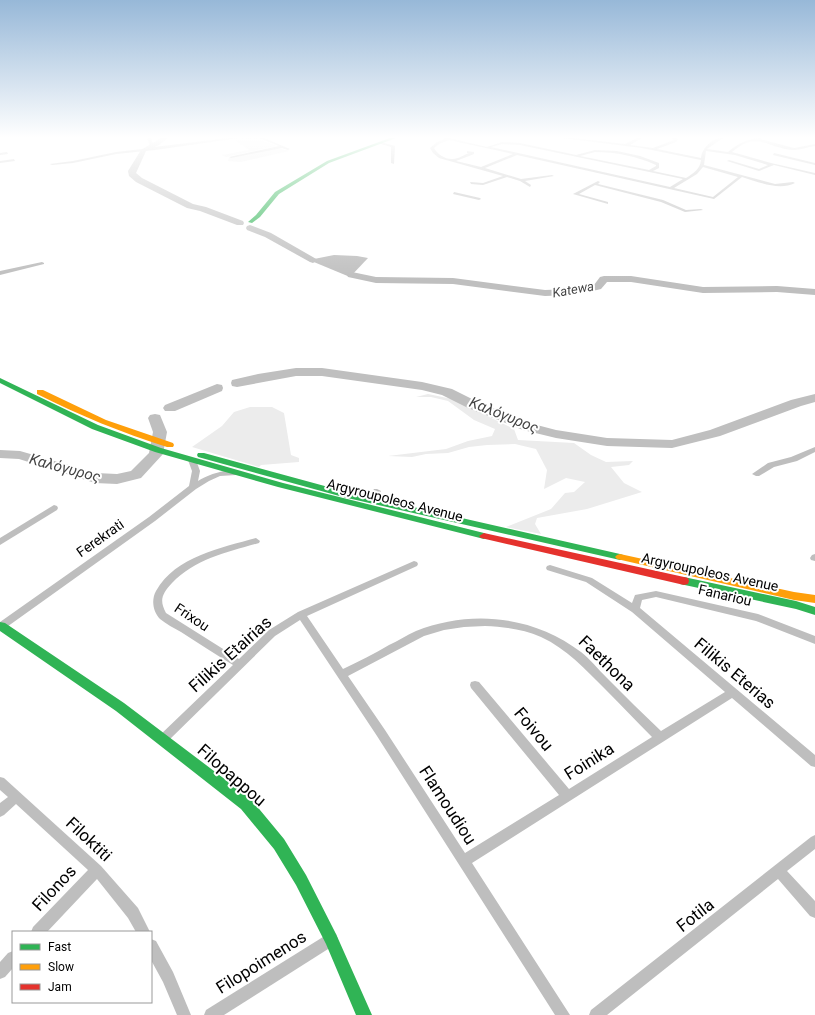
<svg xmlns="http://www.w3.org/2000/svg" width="815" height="1015" viewBox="0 0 815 1015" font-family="Roboto,sans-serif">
<rect width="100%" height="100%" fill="#fff"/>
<!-- green -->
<g fill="#ececec">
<polygon points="245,138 257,138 276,146 226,157 222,155 249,150 235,140"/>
<polygon points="278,148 289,151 241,162 228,161 229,158"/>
<polygon points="428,394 452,399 514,429 518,440 574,443 591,455 606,462 633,461 629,465 611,467 624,483 642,492 587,509 537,518 535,524 541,534 506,527 551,509 565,493 574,492 585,482 566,478 544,489 547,470 536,449 515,444 487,445 469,447 448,453 426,454 412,457 388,456 446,449 468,441 492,436 495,429 474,420 448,401 431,397 416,397"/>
<polygon points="250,407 272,407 284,413 291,455 299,458 299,462 261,465 259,467 192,447 222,426 234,412"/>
</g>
<!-- water -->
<polygon fill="#bfbfbf" points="334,255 357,256 368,258 350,277 309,260"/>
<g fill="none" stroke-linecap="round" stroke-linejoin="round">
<!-- river -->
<g fill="#bfbfbf" fill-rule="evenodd">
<polygon points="161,138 168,138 159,145 146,151 136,173 142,178 193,204 206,207 243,221 244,223 243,225 237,225 200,211 187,208 136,182 129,176 128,171 141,150"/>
<polygon points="250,225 271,233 318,260 313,263 310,262 265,237 247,230 246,228 247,226"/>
<polygon points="352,272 376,277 453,278 545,290 570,289 594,285 600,277 604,276 631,276 703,287 777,286 815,289 815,295 777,292 703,293 631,282 607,282 601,289 597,290 570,295 545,296 453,284 376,283 348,277 347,275"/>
<polygon points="296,368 322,368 422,382 452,389 478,402 533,424 556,430 607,438 672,440 710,430 791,400 815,394 815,402 801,406 720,436 672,448 607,446 556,438 523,430 468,408 442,395 422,390 322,376 296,376 237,387 232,386 231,383 232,380 258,374"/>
<polygon points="217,384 222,385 223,388 222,391 175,411 165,411 163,408 165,405"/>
<polygon points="155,414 160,415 167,432 163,454 141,478 117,484 95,483 19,459 0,458 0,450 20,451 96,473 117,474 131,471 149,453 153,432 148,418 150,415"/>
</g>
<!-- street -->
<g fill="#bebebe" fill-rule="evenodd">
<polygon points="147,138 151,138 154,147 229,138 239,138 155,150 116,154 73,163 52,165 50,164 73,161 116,152 151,148"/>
<polygon points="259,138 264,138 290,149 288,150 282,148 231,158 229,157 279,146"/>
<path d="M442 138H449L487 147 502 142 520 143 576 155 595 150 617 151 640 156 659 163V168L653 171 686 178C694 173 700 169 701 160L642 148 562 138H573L625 144 637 138H642L630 145 653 148 674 140 672 138H677L678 139 676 142 657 149 701 158C702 148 712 138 723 138L707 149 728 152C737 144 749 138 762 138L760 139 794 148 815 144V146C808 147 800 150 793 150 767 148 757 130 732 152L771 163 815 173V175L774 165 759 171 727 161 729 160 759 169 768 165 735 155 706 151 704 165 775 184 793 182 795 183C779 191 758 182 742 177L714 199 517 155 485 168 521 179 552 175 554 176 525 181 531 185 530 187 520 181 507 177 483 185 471 184 470 182 483 183 503 176 439 158 433 153 430 148 437 142 445 139ZM449 140 513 154 481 167 456 161 474 154V152L467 151V153H469C464 155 458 159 453 159 446 160 437 154 434 148L439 144ZM502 144 520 145 683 179 670 187 491 147ZM595 152C617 152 636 156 656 165V166L649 170 580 156ZM703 167 738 177 713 197 674 188 697 174Z"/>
<polygon points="381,142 395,146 394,164 391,163 391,147 381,144"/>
<polygon points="7,152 8,154 0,155 0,153"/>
<polygon points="774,153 815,163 815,165 773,155"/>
<polygon points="14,159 15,161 0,163 0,161"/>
<polygon points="598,181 600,182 598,184 663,200 686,210 701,209 703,210 685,212 661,202 595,185 579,194 608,202 608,204 573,194"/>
<polygon points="454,192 480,198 481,199 479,200 453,194"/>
<polygon points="42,262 44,263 44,264 0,275 0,271"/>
<polygon points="815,447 815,452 797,461 774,467 759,476 756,476 752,474 768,463 791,457"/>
<path d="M189 458H195L196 460 200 471 198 481C207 475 231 466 240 473L236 475 220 476 209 481 196 489 155 521 4 629H0V622L149 517 189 486 192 471 188 460Z"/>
<polygon points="374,489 377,489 381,491 374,502 368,502 367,500"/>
<polygon points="54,505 57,506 58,508 57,510 0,545 0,538"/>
<path d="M256 538 260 541 259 543C228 552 195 559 172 583 162 594 159 600 166 613L239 659 269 630 298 612 414 561 417 562 418 564 417 566 307 616 343 669C359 661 374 654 389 645 398 641 407 635 416 631 471 609 534 616 581 652 590 659 598 669 607 678 625 696 643 714 661 731L725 692 632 612 586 582 547 570 546 568 547 566 550 565 592 578 632 603 635 595 656 591 758 614 815 636V644L756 621 656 597 642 600 640 608 815 755V767L811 766 732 698 472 863 570 1015H555L377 736 300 620 275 636 167 742 163 744 159 742 158 739 159 736 233 665C215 654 198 643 181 632 174 628 166 624 160 619 153 612 151 600 156 591 176 556 221 548 256 538ZM485 626C504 627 523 629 541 637 567 649 585 669 605 689 621 705 636 721 652 737L569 789 479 682 475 681 471 682 470 685 471 688 559 795 465 853 385 730 348 676 424 636 444 630 464 627Z"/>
<polygon points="815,554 815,561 811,560 810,558 812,555"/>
<polygon points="0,777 4,778 101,866 138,908 150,932 136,932 128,918 97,879 47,932 31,932 33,927 88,870 16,804 4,815 0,817 0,803 8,797 0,790"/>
<polygon points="815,835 815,849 787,871 815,901 815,918 810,916 778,879 607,1015 589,1015 591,1010 811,837"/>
<polygon points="331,932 336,934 338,939 336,944 224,1015 204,1015 206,1010"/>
<polygon points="151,939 156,941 173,972 191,1015 177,1015 163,982 151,960"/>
<polygon points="13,951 13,968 5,977 0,979 0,962 8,953"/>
</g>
<!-- fast -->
<g fill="#30b455" fill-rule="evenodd">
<polygon points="390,138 396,138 329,163 279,194 260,217 252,223 248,222 256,215 275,192 327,161"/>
<polygon points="0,378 98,425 161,448 283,483 484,533 489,536 484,539 278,487 155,452 92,429 0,383"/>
<polygon points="198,453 204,453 343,491 620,554 623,555 625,557 623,559 620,560 343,497 198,457 197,455"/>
<polygon points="684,577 796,601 815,607 815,615 796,609 680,584 679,581 680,578"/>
<polygon points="0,622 5,623 124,703 251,799 284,839 306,875 336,934 372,1015 356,1015 326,944 296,885 274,849 241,809 116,711 0,631"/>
</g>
<!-- slow -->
<g fill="#ff9f0a" fill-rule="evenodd">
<path d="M37 390H43L106 420 173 443 174 445 173 447H167C122 433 79 415 37 394Z"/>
<polygon points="620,554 794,592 815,595 815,603 794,600 617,559 615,557 617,555"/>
</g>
<!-- jam -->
<polygon fill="#e5322d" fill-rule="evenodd" points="484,533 684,577 688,578 689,581 688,584 684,585 481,538 479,536"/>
</g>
<!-- sky -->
<linearGradient id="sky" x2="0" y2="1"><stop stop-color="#97b8d8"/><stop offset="0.49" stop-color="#fff"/><stop offset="1" stop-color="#fff" stop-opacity="0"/></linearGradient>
<rect width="815" height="280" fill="url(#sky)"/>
<g text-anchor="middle" stroke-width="4" stroke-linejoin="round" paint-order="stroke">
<!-- far-water labels -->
<g font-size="13" font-style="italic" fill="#444" stroke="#fff">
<text transform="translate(573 289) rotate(-10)" y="5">Katewa</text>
</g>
<!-- street labels -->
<g font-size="14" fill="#000" stroke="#fff">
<text transform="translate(395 500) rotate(14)" y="5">Argyroupoleos Avenue</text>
<text transform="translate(100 538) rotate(-35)" y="5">Ferekrati</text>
<text transform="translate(710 572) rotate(12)" y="5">Argyroupoleos Avenue</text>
<text transform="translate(725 595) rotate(13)" y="5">Fanariou</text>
<text transform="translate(192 617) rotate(34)" y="5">Frixou</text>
</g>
<!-- water labels -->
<g font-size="15" font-style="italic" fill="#444" stroke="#fff">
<text transform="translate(504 415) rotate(22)" y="5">Καλόγυρος</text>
<text transform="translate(65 468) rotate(15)" y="5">Καλόγυρος</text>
</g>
<!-- near-street labels -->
<g font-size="17" fill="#000" stroke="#fff">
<text transform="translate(230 654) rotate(-42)" y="6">Filikis Etairias</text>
<text transform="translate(607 663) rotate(44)" y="6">Faethona</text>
<text transform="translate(735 673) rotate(40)" y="6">Filikis Eterias</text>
<text transform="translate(534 729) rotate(50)" y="6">Foivou</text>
<text transform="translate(589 761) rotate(-32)" y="6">Foinika</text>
<text transform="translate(232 775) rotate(41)" y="6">Filopappou</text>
<text transform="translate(448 805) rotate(57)" y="6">Flamoudiou</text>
<text transform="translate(89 839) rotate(43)" y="6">Filoktiti</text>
<text transform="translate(54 888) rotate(-47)" y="6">Filonos</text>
<text transform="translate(695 915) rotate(-38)" y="6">Fotila</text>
<text transform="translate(261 962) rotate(-32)" y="6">Filopoimenos</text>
</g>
</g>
<!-- legend -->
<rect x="12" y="931" width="140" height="72" fill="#ffffff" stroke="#999999"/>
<rect x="20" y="944" width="20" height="6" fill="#30b455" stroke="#999999"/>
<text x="48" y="951" font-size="12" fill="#000000">Fast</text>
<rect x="20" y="964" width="20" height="6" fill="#ff9f0a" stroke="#999999"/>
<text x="48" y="971" font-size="12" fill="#000000">Slow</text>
<rect x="20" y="984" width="20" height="6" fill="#e5322d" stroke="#999999"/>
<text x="48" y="991" font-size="12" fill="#000000">Jam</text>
</svg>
